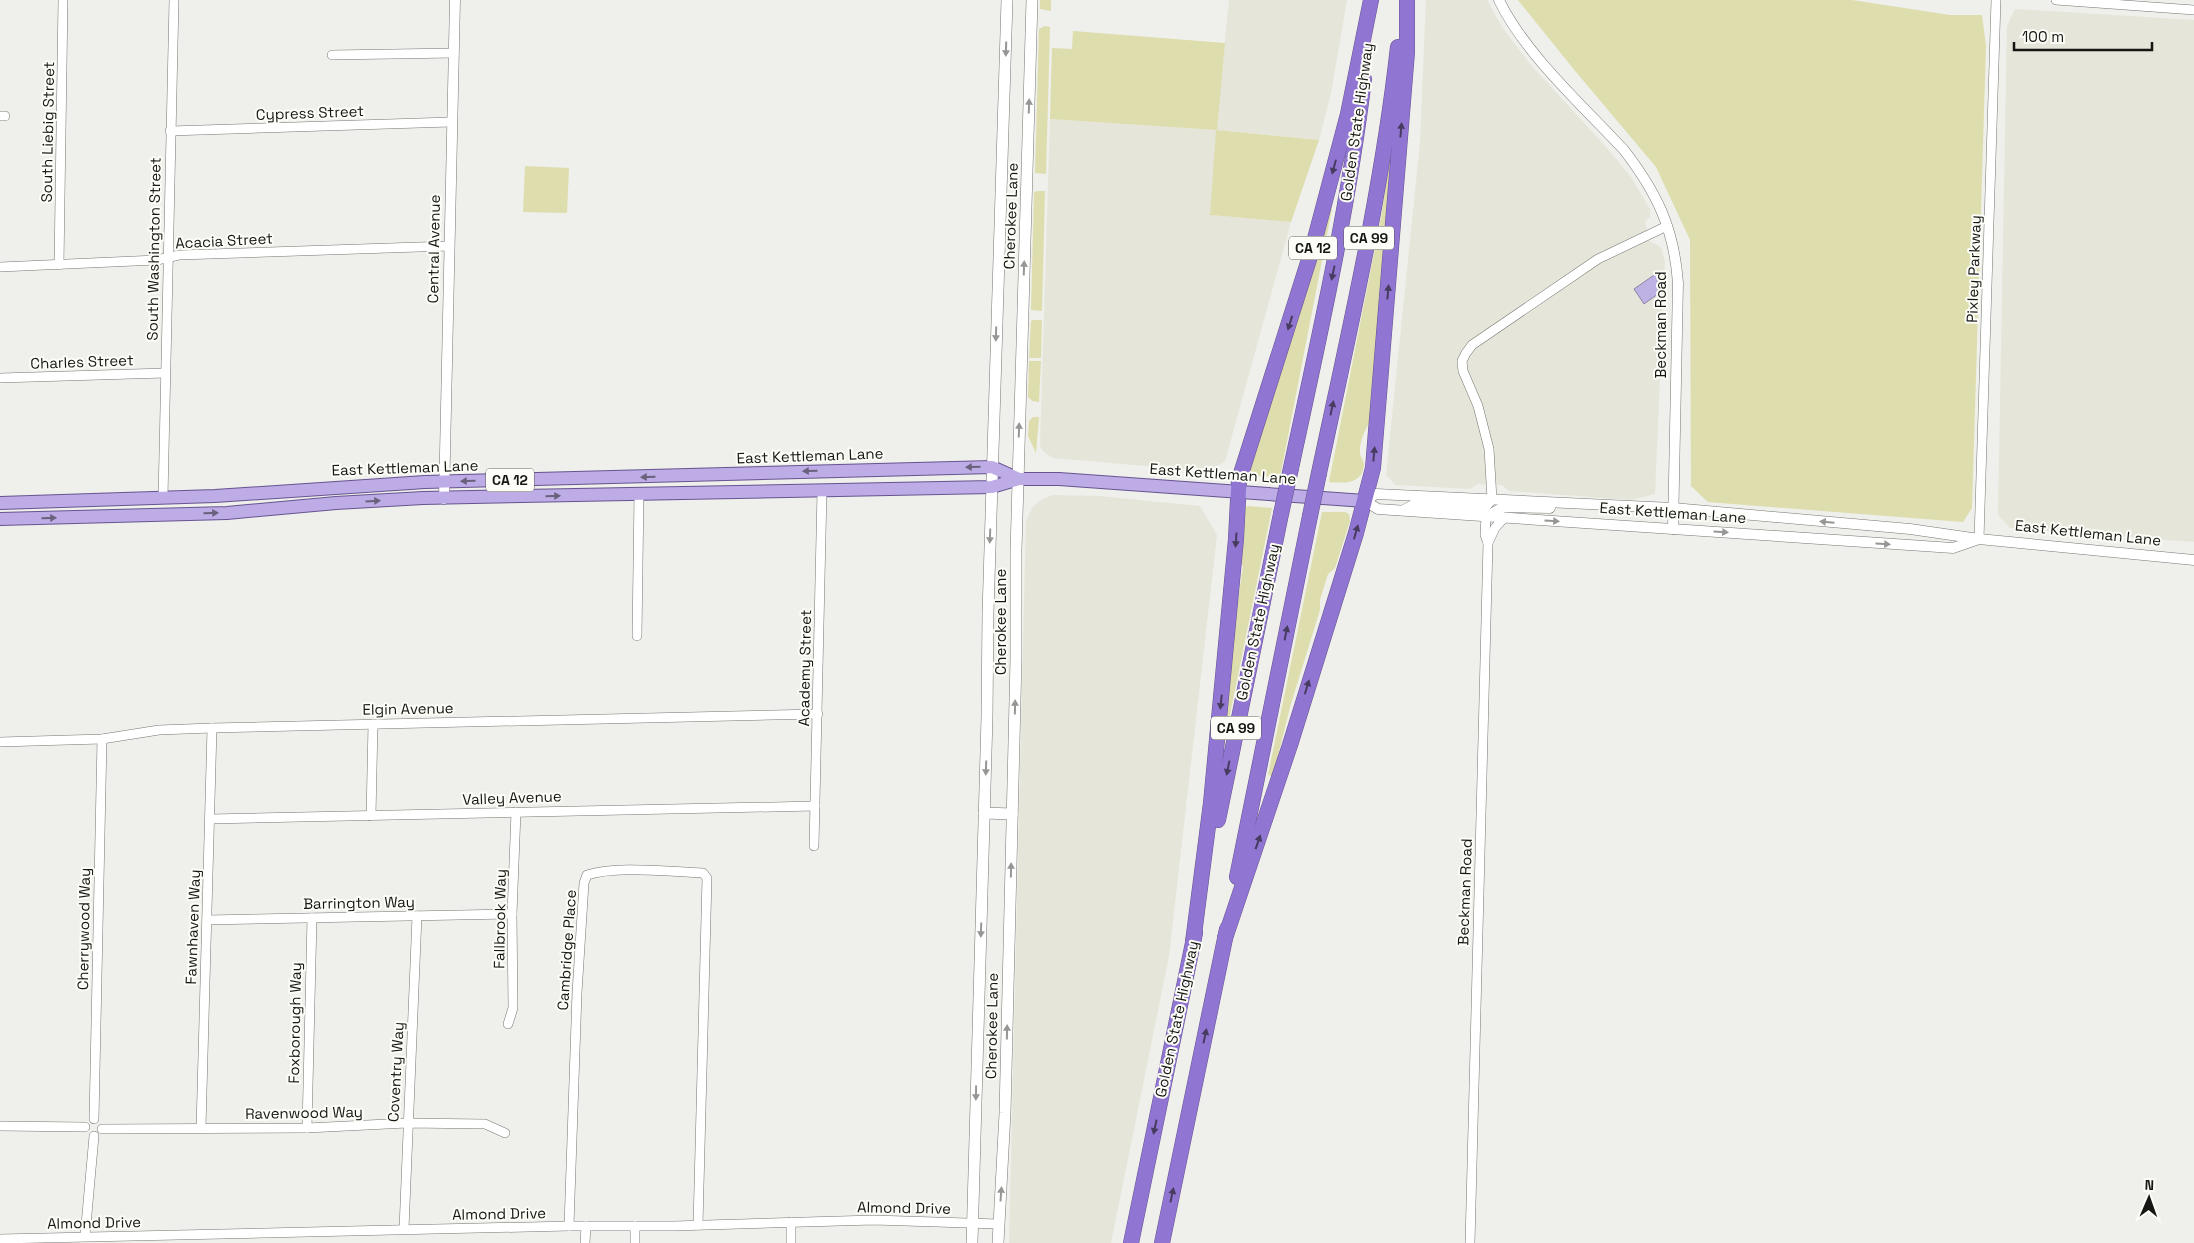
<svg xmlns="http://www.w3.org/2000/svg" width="2194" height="1243" viewBox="0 0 2194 1243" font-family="'Space Grotesk',sans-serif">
<rect width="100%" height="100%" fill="#efefeb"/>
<!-- built -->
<g fill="#e5e5d9">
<polygon points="1229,0 1347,0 1331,93 1319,140 1217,130 1210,215 1291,222 1225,461 1214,468 1192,470 1053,458 1044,452 1040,446 1050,119 1216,130"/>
<polygon points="1426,0 1487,0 1502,27 1530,64 1608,149 1631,177 1650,209 1650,217 1645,222 1650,242 1656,244 1661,248 1665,261 1655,494 1631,500 1509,491 1502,485 1478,484 1470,489 1396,485 1386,475 1420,143"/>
<polygon points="2015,9 2194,20 2194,542 2010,528 1998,515 2007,26"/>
<polygon points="1052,495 1099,496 1200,506 1217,535 1169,956 1111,1243 1009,1243 1026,521 1032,508 1041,500"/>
</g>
<!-- green -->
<g fill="#deddad">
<polygon points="1040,0 1051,0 1051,11 1040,9"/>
<polygon points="1518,0 1852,0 1950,15 1982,15 1986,46 1972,508 1963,522 1708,502 1691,486 1690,240 1656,167 1576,72"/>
<polygon points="1045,26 1050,27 1046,174 1035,173 1039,29"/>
<polygon points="1073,31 1225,43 1217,130 1319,140 1291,222 1210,215 1216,130 1050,119 1052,48 1072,49"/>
<path d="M1390 158H1392L1369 423C1364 432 1359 443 1360 454 1361 458 1364 461 1364 465 1362 485 1343 483 1329 482L1380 223Z"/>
<polygon points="525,166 569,168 567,213 523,212"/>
<polygon points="1037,191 1045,191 1042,311 1031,310 1034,192"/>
<polygon points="1326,207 1332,209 1280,477 1252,476 1250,468"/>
<polygon points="1033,320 1042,320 1041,358 1029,358 1031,321"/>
<polygon points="1029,361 1041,361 1039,402 1032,401 1028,397"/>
<polygon points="1033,417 1039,417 1036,453 1028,436 1029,421"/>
<polygon points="1248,506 1272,508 1227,729 1220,729 1243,566 1238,558 1243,508"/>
<polygon points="1322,512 1345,512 1349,514 1350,521 1335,568 1328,574 1320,600 1320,610 1290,707 1273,776 1268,775"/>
</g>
<!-- water -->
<polygon fill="#beb1e4" stroke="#8c82a6" points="1657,273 1658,294 1644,304 1634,289"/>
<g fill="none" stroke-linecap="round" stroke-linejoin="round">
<defs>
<g id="minor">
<polyline points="2056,0 2194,10"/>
<polyline points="332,55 454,53"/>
<polyline points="0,116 5,116"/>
<polyline points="170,131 451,122"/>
<polyline points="59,265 63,0"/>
<polyline points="0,267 157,260 179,255 449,246"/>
<polyline points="0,378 165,373"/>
<polyline points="163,498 174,0"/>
<polyline points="1492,499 1489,449 1478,406 1463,371 1462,361 1466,353 1472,345 1598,259 1667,226"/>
<polyline points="1486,516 1485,535 1488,543"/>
<polyline points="1979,539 1996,0"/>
<polyline points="637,636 639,494"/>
<polyline points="0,742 102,739 159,730 212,728 818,714"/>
<polyline points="371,816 373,724"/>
<polyline points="210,819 815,806"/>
<polyline points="814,846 822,491"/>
<polyline points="207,920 512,914"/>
<polyline points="508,1024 513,1008 512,914 516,812"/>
<polyline points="94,1119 102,739"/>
<polyline points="0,1126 85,1127"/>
<polyline points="201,1128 212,728"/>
<polyline points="307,1128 312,918"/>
<polyline points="102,1129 307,1128 407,1123 485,1124 505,1133"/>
<polyline points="791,1222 791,1243"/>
<path d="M569 1226 577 993 584 883 587 875C617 865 670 872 703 873L707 878 698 1225"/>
<polyline points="404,1229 417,916"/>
<polyline points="85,1236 94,1136"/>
<polyline points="0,1239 569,1226 674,1226 874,1220 998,1224"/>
<polyline points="585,1243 586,1226"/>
<polyline points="635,1243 635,1226"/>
<polyline points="1470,1243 1488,543 1495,528 1504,518"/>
</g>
<g id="tertiary">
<path d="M1499 0C1524 53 1584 107 1624 150 1657 193 1674 228 1678 283L1673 529"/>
<polyline points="444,499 455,0"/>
<polyline points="1404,510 1415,504 1484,508 1492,499"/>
<polyline points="1487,516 1504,507 1550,508"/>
<polyline points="1979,539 1953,548 1378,509 1365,501 1376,494 1673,508 1910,529 1979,539 2194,560"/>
</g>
<g id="secondary">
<polyline points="984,813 1012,814"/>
<polyline points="972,1243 987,717 988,613 1007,0"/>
<polyline points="998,1243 1005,1113 1016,659 1016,551 1032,0"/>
</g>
<g id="primary">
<polyline points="0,503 215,496 425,482 992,467 1019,479"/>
<polyline points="0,519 227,513 336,503 423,498 992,487 1019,479 1059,479 1365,501"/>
</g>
<g id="motorway">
<path d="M1291 468C1319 338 1348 210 1364 79"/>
<path d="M1319 473C1349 332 1382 191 1398 47"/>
<polyline points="1218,820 1281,514"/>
<polyline points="1237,877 1310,516"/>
<polyline points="1225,938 1290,745 1356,533 1373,468 1407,52 1407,0"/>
<polyline points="1193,942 1211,803 1236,539 1239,480 1312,250 1348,114 1371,0"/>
<polyline points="1131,1243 1195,933"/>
<polyline points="1162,1243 1227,929"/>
</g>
</defs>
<!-- minor casing -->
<use href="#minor" stroke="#767672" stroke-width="10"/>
<!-- tertiary casing -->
<use href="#tertiary" stroke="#767672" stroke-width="11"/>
<!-- secondary casing -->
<use href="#secondary" stroke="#767672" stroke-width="12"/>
<!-- primary casing -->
<use href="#primary" stroke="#665490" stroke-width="14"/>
<!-- motorway casing -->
<use href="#motorway" stroke="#665490" stroke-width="16"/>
<!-- minor -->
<use href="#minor" stroke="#fff" stroke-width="9"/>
<!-- tertiary -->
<use href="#tertiary" stroke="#fff" stroke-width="10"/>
<!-- secondary -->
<use href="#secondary" stroke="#fff" stroke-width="11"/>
<!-- primary -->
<use href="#primary" stroke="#bdace5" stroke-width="12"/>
<!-- motorway -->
<use href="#motorway" stroke="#9175d3" stroke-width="15"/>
<defs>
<g id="motorway-bridge">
<polyline points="1281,514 1291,468"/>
<polyline points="1310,516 1319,473"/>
</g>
</defs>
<!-- motorway-bridge casing -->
<use href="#motorway-bridge" stroke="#665490" stroke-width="16" stroke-linecap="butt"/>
<!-- motorway-bridge -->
<use href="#motorway-bridge" stroke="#9175d3" stroke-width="15"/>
</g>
<!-- one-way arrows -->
<defs><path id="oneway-solid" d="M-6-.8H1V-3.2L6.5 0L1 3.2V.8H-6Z" transform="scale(1.25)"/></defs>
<g fill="#969695">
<use href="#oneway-solid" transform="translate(1006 49) rotate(92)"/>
<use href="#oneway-solid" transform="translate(1029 106) rotate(-88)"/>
<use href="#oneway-solid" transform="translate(1024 268) rotate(-88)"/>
<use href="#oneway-solid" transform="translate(996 334) rotate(92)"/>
<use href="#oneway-solid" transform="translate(1019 430) rotate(-88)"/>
<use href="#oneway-solid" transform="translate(1552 521) rotate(4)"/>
<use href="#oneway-solid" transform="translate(1827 522) rotate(-175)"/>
<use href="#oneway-solid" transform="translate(1721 532) rotate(4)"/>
<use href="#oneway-solid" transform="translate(990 536) rotate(92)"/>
<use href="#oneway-solid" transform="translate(1883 544) rotate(4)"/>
<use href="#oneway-solid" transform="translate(1015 707) rotate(-89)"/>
<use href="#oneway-solid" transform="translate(986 768) rotate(92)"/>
<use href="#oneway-solid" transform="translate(1011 870) rotate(-89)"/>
<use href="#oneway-solid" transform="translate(981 930) rotate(92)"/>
<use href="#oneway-solid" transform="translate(1007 1032) rotate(-89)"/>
<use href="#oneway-solid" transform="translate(976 1093) rotate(91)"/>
<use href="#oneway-solid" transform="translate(1001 1194) rotate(-86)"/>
</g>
<g fill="#473c60">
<use href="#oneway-solid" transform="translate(1401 130) rotate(-85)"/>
<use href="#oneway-solid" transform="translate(1334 167) rotate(105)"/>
<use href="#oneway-solid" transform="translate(1333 273) rotate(102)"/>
<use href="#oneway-solid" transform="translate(1388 292) rotate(-85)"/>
<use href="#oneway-solid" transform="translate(1290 323) rotate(107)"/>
<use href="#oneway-solid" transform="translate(1332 408) rotate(-78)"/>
<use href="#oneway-solid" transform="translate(1374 454) rotate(-85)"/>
<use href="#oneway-solid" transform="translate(1356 532) rotate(-74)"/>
<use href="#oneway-solid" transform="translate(1236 540) rotate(94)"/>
<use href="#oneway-solid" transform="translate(1286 633) rotate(-79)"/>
<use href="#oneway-solid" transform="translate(1307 687) rotate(-73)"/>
<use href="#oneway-solid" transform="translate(1221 702) rotate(96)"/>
<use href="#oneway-solid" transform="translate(1228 768) rotate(101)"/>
<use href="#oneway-solid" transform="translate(1258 842) rotate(-71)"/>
<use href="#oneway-solid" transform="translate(1205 1036) rotate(-78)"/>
<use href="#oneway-solid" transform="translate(1155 1127) rotate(102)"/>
<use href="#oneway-solid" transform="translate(1172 1195) rotate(-78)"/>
</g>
<g fill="#6a617c">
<use href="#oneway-solid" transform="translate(973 467) rotate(179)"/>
<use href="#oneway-solid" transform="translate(810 471) rotate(178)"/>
<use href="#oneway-solid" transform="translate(648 477) rotate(178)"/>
<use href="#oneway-solid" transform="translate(468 481) rotate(179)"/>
<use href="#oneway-solid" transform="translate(553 496) rotate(-1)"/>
<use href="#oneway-solid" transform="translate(373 501) rotate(-3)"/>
<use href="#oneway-solid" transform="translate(211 513) rotate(-2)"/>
<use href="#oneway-solid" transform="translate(49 518) rotate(-2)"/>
</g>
<g text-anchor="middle" stroke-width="4" stroke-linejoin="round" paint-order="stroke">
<!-- shield labels -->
<g fill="#fdfdf8" stroke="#5b5b58" stroke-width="1">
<rect x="1344" y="226.5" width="50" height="23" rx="4"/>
<rect x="1289" y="236.5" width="48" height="23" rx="4"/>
<rect x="486" y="468.5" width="48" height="23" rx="4"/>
<rect x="1211" y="716.5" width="50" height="23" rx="4"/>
</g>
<g font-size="14" font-weight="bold" fill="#161614">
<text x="1369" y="243">CA 99</text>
<text x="1313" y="253">CA 12</text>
<text x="510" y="485">CA 12</text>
<text x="1236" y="733">CA 99</text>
</g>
<!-- street labels -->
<g font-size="15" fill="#161614" stroke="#fdfdf8">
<text transform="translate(310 113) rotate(-2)" y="5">Cypress Street</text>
<text transform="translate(1357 122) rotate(-82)" y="5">Golden State Highway</text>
<text transform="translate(48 132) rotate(-89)" y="5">South Liebig Street</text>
<text transform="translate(1011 216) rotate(-88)" y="5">Cherokee Lane</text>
<text transform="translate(224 241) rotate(-3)" y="5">Acacia Street</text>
<text transform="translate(154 249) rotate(-89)" y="5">South Washington Street</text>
<text transform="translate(434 249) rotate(-89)" y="5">Central Avenue</text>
<text transform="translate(1974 269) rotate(-88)" y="5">Pixley Parkway</text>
<text transform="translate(1661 325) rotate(-90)" y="5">Beckman Road</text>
<text transform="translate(82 362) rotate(-2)" y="5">Charles Street</text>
<text transform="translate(810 456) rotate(-2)" y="5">East Kettleman Lane</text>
<text transform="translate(405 468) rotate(-2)" y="5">East Kettleman Lane</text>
<text transform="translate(1223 474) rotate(4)" y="5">East Kettleman Lane</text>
<text transform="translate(1673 513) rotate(4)" y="5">East Kettleman Lane</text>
<text transform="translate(2088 533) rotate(6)" y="5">East Kettleman Lane</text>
<text transform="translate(1001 622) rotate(-90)" y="5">Cherokee Lane</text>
<text transform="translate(1258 622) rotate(-78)" y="5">Golden State Highway</text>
<text transform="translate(805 668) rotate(-89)" y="5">Academy Street</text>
<text transform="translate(408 709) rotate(-1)" y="5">Elgin Avenue</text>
<text transform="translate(512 798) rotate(-2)" y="5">Valley Avenue</text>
<text transform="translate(1465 892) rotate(-88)" y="5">Beckman Road</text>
<text transform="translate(359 903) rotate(-1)" y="5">Barrington Way</text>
<text transform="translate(500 919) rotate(-89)" y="5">Fallbrook Way</text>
<text transform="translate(193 927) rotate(-88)" y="5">Fawnhaven Way</text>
<text transform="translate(84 929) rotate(-89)" y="5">Cherrywood Way</text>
<text transform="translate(567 950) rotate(-86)" y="5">Cambridge Place</text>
<text transform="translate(1177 1019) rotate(-78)" y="5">Golden State Highway</text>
<text transform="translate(295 1023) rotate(-89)" y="5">Foxborough Way</text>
<text transform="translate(992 1026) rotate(-89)" y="5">Cherokee Lane</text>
<text transform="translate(396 1072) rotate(-87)" y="5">Coventry Way</text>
<text transform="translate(304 1113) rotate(-1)" y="5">Ravenwood Way</text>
<text transform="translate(904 1208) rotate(1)" y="5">Almond Drive</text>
<text transform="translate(499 1214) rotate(-1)" y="5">Almond Drive</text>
<text transform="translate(94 1223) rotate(-1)" y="5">Almond Drive</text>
</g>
</g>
<!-- north arrow -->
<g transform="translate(2149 1198) rotate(2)" stroke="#fdfdf8" stroke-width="4" paint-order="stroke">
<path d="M0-4L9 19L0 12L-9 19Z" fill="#161614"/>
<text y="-8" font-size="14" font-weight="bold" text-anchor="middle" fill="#161614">N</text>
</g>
<!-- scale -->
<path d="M2014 42v8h138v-8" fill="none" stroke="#161614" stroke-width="2.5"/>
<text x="2022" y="42" font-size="15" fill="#161614" stroke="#fdfdf8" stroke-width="4" paint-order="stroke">100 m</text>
</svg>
